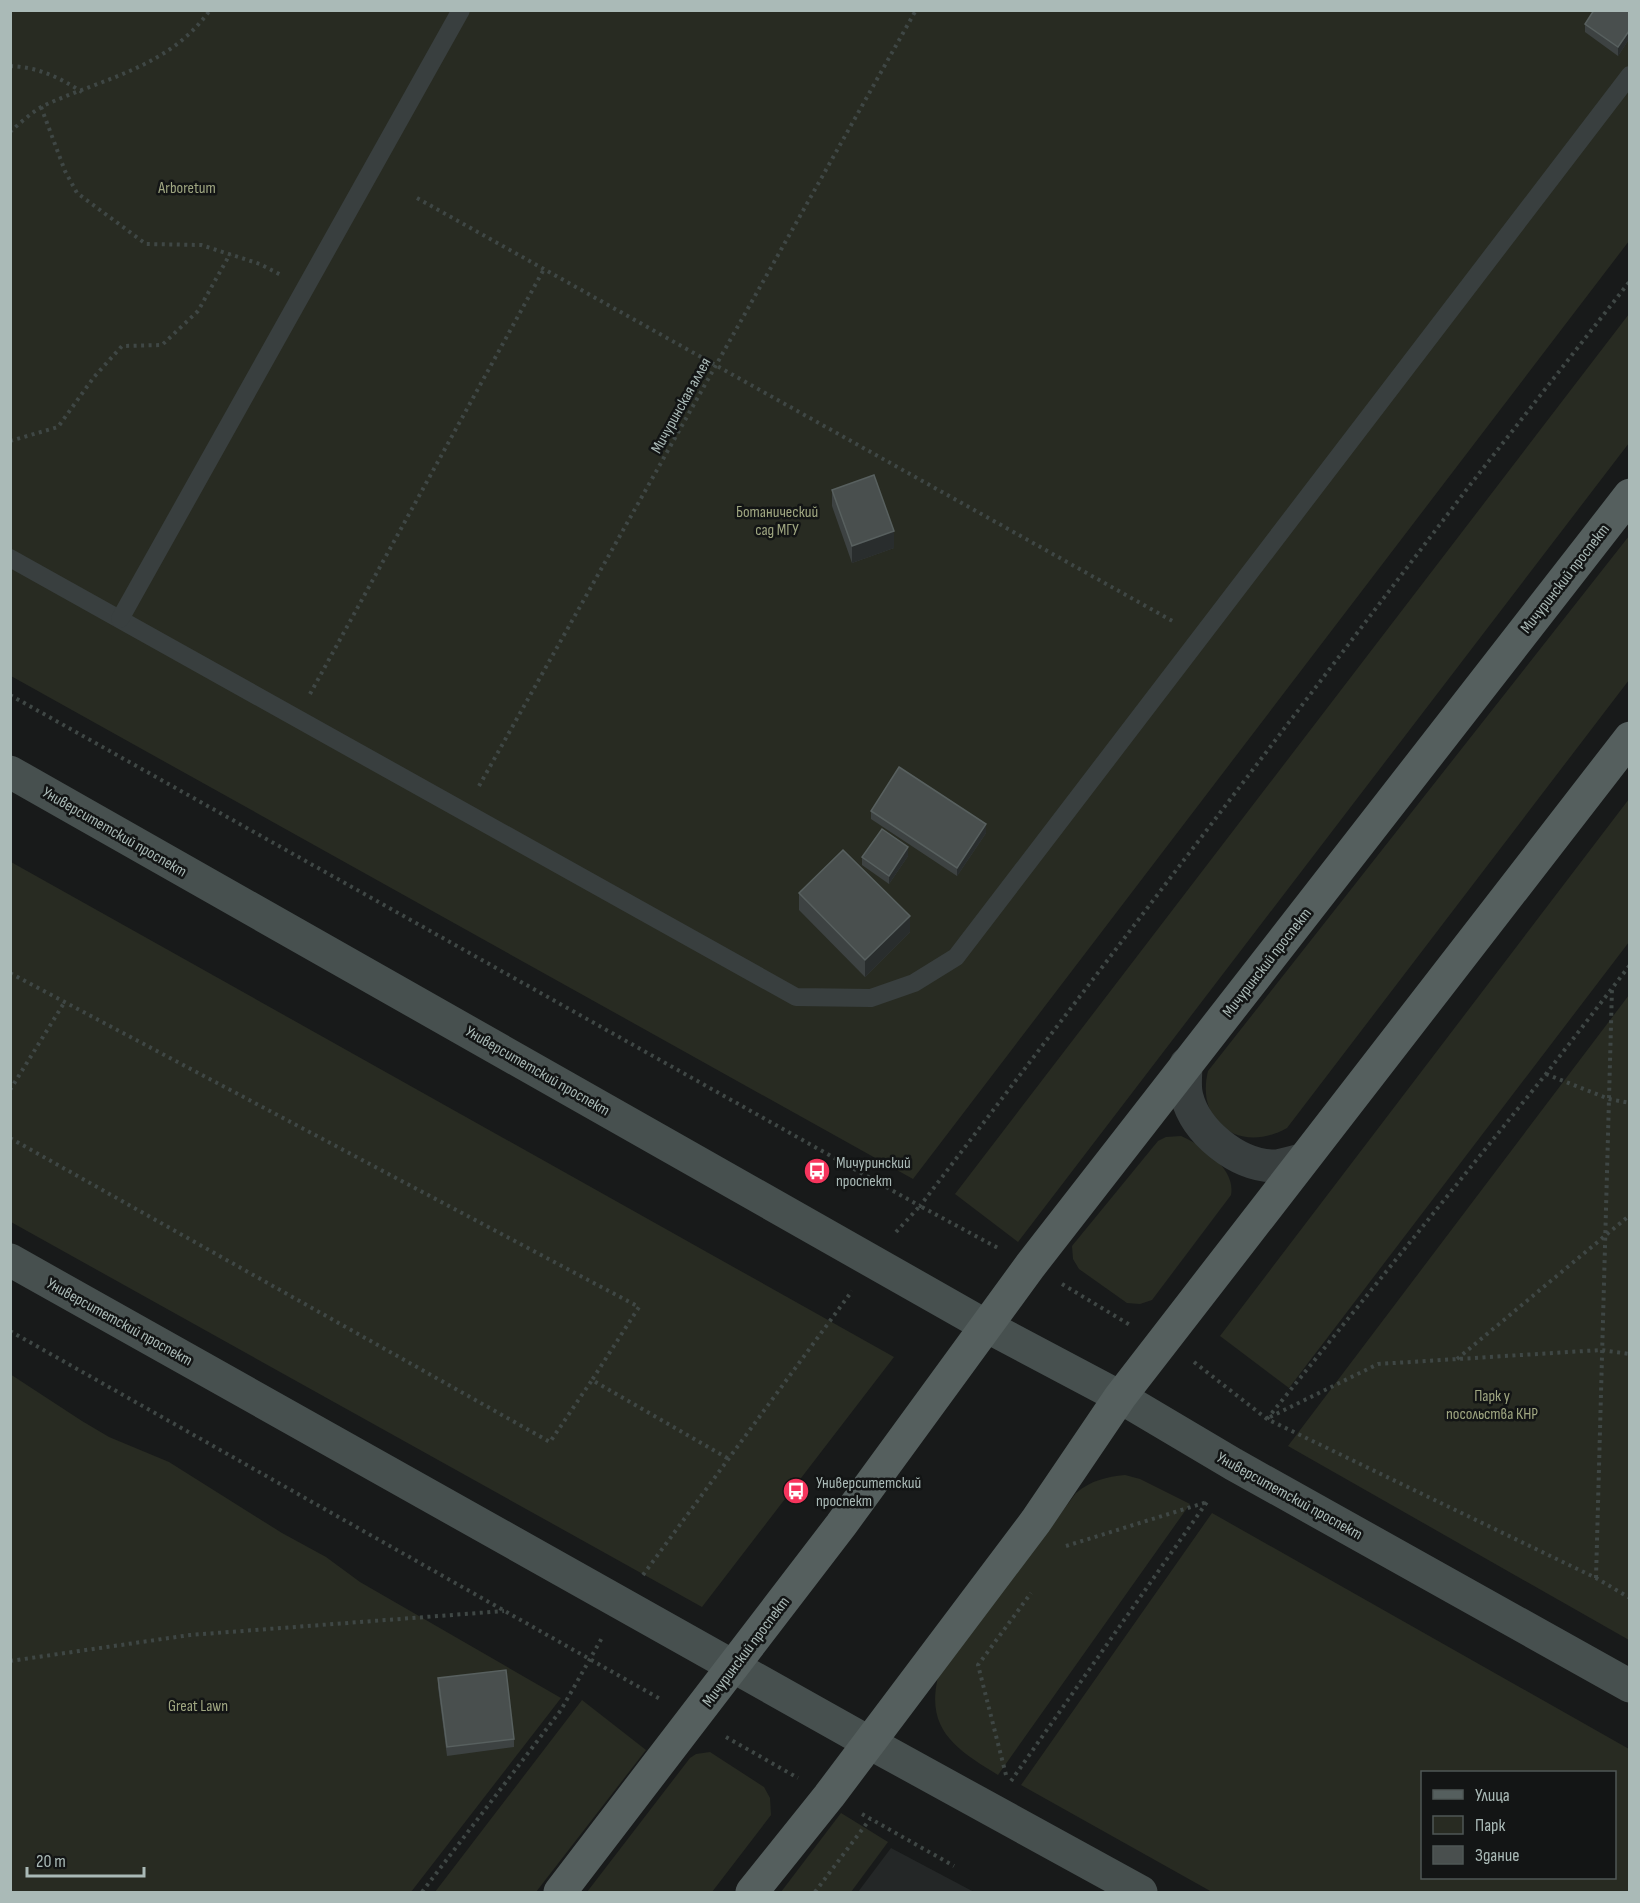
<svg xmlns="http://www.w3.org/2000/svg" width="1640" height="1903" viewBox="0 0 1640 1903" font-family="'Sofia Sans Condensed',sans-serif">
<rect width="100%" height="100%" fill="#181a1a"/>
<!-- built -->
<polygon fill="#242727" points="891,1848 974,1892 858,1892"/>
<!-- green -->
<g fill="#282b22" fill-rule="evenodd">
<polygon points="10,11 1629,11 1629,241 913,1179 11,676"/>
<polygon points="1629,314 1629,443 1018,1242 955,1194"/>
<path d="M1629 536V680L1287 1128C1241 1154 1195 1124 1208 1071Z"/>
<polygon points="1629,799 1629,942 1289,1388 1220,1336"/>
<polygon points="11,862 894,1357 702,1607 11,1222"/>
<polygon points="1629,995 1629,1640 1288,1446"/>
<path d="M1181 1136C1202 1145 1236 1169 1231 1195L1152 1300 1140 1304 1127 1303 1079 1269 1073 1259 1072 1246 1158 1141 1166 1137Z"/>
<polygon points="10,1374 82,1421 109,1437 169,1462 282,1533 326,1557 360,1582 561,1698 411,1892 11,1892"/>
<path d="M1125 1475 1140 1479 1190 1504 998 1775C958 1750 925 1731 938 1677L1076 1493C1092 1480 1106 1477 1125 1475Z"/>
<path d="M1212 1513 1629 1749V1892H1212L1021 1785ZM1422 1772H1614V1878H1422Z"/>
<polygon points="582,1700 646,1750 536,1892 435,1892"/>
<polygon points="710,1752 764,1787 770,1798 771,1815 712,1892 587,1892 690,1758 696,1754"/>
<polygon points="841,1813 888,1842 851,1892 781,1892"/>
</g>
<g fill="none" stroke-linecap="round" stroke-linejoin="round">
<!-- path -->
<g stroke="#3f4745" stroke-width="4" stroke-dasharray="3 4.5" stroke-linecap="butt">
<path d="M10 66C37 67 59 77 82 92"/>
<polyline points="41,107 65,171 77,193 146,244 201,245 260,264 281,275"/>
<path d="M10 132C20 123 32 112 43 106 103 78 169 68 210 10"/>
<polyline points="417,198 1176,623"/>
<polyline points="10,441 58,427 94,377 122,346 162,345 198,311 230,254"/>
<polyline points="310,694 544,269"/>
<polyline points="10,695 920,1206 1470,485 1630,281"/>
<polyline points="479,786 916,10"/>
<polyline points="10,973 639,1307 592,1380 729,1459"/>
<polyline points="1546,1074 1609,1099 1630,1103"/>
<polyline points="10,1090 64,1003"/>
<polyline points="10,1138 550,1442 592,1380"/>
<polyline points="896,1232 920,1206 998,1248"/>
<polyline points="1062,1284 1130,1325"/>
<polyline points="10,1331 662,1700"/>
<polyline points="1457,1359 1630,1215"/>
<polyline points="1194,1362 1267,1419 1596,1578 1630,1598"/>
<polyline points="1270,1417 1378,1364 1601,1350 1630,1354"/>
<polyline points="1267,1419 1546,1074 1630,965"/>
<polyline points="1066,1546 1207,1502"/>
<polyline points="643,1575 852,1291"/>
<polyline points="1596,1578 1612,988"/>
<polyline points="10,1661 190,1635 504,1611"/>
<polyline points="726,1737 798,1778"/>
<polyline points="1006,1775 978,1665 1031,1593"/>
<polyline points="1011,1781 1207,1502"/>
<polyline points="862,1814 954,1866"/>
<polyline points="422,1892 561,1710 603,1636"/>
<polyline points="815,1892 870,1819"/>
</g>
<!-- lane -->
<g stroke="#393f3f" stroke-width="18">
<polyline points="10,558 796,997 871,998 914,983 956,957 1630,75"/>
<polyline points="120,619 461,10"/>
</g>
<!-- street -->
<path stroke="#393f3f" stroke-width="33" d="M1186 1064C1186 1074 1184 1087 1187 1097 1196 1132 1237 1165 1273 1166 1282 1166 1292 1162 1301 1160"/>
<!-- secondary -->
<g stroke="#47504f" stroke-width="33">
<polyline points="10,772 988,1327 1120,1397 1233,1464 1630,1686"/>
<polyline points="10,1260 868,1742 1141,1892"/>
</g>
<!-- primary -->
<g stroke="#555f5e" stroke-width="33">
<polyline points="560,1892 841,1525 1030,1266 1630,495"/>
<polyline points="752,1892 829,1796 1036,1521 1120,1397 1630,738"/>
</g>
</g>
<!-- wall -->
<g fill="#3d4242">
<polygon points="1629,10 1629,39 1618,56 1585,32 1585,24"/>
<polygon points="832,490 894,548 852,563 832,506"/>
<polygon points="871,811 986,833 957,876 871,819"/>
<polygon points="908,856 889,884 862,865 862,857"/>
<polygon points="799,893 910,932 865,977 799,910"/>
<polygon points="438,1678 514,1739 514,1747 447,1756 438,1687"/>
</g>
<!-- shaded-wall -->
<g fill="#292d2d">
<polygon points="1629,31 1629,39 1618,56 1618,47"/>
<polygon points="894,531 894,548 852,563 852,546"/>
<polygon points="986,824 986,833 957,876 957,868"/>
<polygon points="908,847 908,856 889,884 889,876"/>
<polygon points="910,916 910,932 865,977 865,960"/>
</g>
<!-- building -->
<g fill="#494f4e" stroke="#58605f" stroke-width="1.5">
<polygon points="1594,10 1629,10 1629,31 1618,47 1585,24"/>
<polygon points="874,475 894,531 852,546 832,490"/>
<polygon points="899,767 986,824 957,868 871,811"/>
<polygon points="882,829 908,847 889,876 862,857"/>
<polygon points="843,850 910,916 865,960 799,893"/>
<polygon points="506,1670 514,1739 447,1747 438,1678"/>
</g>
<!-- icons -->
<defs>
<symbol id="bus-disc" viewBox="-11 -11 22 22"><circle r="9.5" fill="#f6355d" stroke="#131515"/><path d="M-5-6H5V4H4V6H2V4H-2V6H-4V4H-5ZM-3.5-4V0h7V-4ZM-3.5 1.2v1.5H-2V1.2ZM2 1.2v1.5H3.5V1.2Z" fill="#fff"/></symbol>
</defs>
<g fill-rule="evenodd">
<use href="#bus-disc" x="802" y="1156" width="30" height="30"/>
<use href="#bus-disc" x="781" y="1476" width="30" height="30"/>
</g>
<g text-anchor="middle" stroke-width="5" stroke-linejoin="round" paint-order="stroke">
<!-- park labels -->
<g font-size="16" fill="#9fa681" stroke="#131515">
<text x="187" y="193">Arboretum</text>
<text x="777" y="517">Ботанический<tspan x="777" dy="18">сад МГУ</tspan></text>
<text x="1492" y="1401">Парк у<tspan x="1492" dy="18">посольства КНР</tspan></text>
<text x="198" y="1711">Great Lawn</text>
</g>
<!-- street labels -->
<g font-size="16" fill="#aabab7" stroke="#131515">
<text transform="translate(680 405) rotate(-61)" y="6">Мичуринская аллея</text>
<text transform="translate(1564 578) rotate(-52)" y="6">Мичуринский проспект</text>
<text transform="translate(115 831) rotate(30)" y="6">Университетский проспект</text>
<text transform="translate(1266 962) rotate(-52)" y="6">Мичуринский проспект</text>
<text transform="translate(538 1070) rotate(30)" y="6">Университетский проспект</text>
<text transform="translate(120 1321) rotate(29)" y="6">Университетский проспект</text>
<text transform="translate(1290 1495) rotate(29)" y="6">Университетский проспект</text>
<text transform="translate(745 1651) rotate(-53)" y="6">Мичуринский проспект</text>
</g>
<!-- poi labels -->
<g font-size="16" fill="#aabab7" stroke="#131515" text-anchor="start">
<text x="836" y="1168">Мичуринский<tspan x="836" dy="18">проспект</tspan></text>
<text x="816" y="1488">Университетский<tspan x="816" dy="18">проспект</tspan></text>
</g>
</g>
<!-- border -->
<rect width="1640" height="1903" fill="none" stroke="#aabab7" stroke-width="24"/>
<!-- legend -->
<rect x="1421" y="1771" width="195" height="108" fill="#131515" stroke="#4f5756" stroke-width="1.5"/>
<rect x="1433" y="1790" width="30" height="9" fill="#555f5e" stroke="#4f5756" stroke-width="1.5"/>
<text x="1475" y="1801" font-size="18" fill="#aabab7">Улица</text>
<rect x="1433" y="1816" width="30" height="18" fill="#282b22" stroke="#4f5756" stroke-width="1.5"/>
<text x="1475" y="1831" font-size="18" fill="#aabab7">Парк</text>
<rect x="1433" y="1846" width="30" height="18" fill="#494f4e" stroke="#4f5756" stroke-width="1.5"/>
<text x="1475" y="1861" font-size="18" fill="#aabab7">Здание</text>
<!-- scale -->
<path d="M27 1867v9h117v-9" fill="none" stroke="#aabab7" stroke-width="3"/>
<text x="36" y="1867" font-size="18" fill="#aabab7" stroke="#131515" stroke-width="4.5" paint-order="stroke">20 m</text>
</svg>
